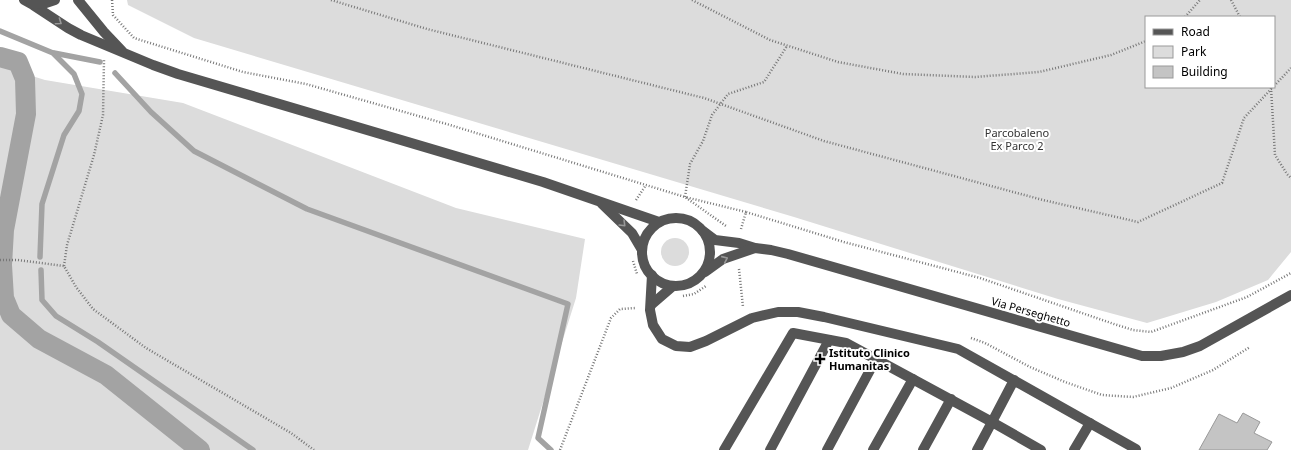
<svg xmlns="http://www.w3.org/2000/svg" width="1291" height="450" viewBox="0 0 1291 450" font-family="'Noto Sans',sans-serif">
<rect width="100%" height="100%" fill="#fff"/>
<!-- green -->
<g fill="#dcdcdc" fill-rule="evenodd">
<path d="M127 0H1291V252L1268 280 1216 302 1147 323 1058 299 794 217 194 38 128 5ZM1146 17H1274V87H1146Z"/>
<polygon points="0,66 45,80 183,103 456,208 585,239 576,298 528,450 0,450"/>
<circle cx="675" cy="252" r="14"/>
</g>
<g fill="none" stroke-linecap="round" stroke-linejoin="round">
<!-- stream -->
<g stroke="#a3a3a3" stroke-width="5.5">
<polyline points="0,31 53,53 74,74 82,94 79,111 64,135 42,204 40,257"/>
<polyline points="54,53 100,62"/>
<polyline points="115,73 151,112 194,151 307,209 568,304 538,438 551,450"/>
<polyline points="41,270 42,300 56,316 98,342 253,450"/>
</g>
<!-- canal -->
<polyline stroke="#a3a3a3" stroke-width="20" points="0,57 18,62 25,79 26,114 4,230 2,265 4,298 11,315 39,339 106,375 200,450"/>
</g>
<!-- building -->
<polygon fill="#c4c4c4" stroke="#999" points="1243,413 1260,422 1254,433 1272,442 1267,450 1199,450 1219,414 1237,423"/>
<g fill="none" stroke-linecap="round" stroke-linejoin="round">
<!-- path -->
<g stroke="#777" stroke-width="2.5" stroke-dasharray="1 2" stroke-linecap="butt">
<polyline points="112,0 113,15 134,38 243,72 306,84 450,125 685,197 726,226"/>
<polyline points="331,0 427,29 704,98 824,141 1043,200 1138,222 1222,183 1244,118 1273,87"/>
<polyline points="692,0 770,40 838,62 903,74 975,77 1039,72 1111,55 1146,41"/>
<polyline points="1231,0 1240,17"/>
<polyline points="1185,17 1200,0"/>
<polyline points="1274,86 1291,68"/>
<polyline points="1271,88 1275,155 1287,174 1291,178"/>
<polyline points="636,200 646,185"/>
<polyline points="746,212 685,197 690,164 703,141 712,115 728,94 764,82 787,46"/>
<polyline points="741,229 746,212 844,242 980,278 1114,324 1133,330 1151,332 1247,297 1291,273"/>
<polyline points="0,260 18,260 64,266 76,287 93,309 146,348 291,433 314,450"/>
<polyline points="633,261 637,274"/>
<polyline points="64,266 67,245 94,155 103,115 104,60"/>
<polyline points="739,269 743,307"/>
<polyline points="683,296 694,294 706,286"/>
<polyline points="971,338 985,343 1030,367 1065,382 1102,395 1133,397 1171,388 1213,370 1250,347"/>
<polyline points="560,450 611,318 620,309 636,308"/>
</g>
<!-- minor -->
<g stroke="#555" stroke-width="10">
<polyline points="24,0 33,5 68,28 81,35 153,65 178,74 543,182 659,222"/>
<polyline points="78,0 104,32 122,51"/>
<polyline points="31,3 43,4 55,0"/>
<polyline points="602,204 632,233 642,250"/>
<circle cx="676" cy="252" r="34"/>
<polyline points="703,231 715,240 739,243 755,248 771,250 788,254 1142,356 1161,356 1183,352 1200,346 1291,295"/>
<polyline points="705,272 723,259 755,248"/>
<polyline points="652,275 650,310 653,325 662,339 676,346 690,347 706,341 752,318 778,312 798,312 824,317 958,349 1136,449"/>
<polyline points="651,305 673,286"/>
<polyline points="724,450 793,333 846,343 992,422 1014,380"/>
<polyline points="770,450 829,340"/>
<polyline points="827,450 876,359"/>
<polyline points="873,450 913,379"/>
<polyline points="923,450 951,399"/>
<polyline points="977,450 992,422 1041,450"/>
<polyline points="1074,450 1090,423"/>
</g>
</g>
<!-- one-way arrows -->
<defs><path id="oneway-chevron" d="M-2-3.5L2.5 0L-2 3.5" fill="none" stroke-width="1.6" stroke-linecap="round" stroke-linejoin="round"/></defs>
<g stroke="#999">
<use href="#oneway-chevron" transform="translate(59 22) rotate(35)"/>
<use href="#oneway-chevron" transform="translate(623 224) rotate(45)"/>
<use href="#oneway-chevron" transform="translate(725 259) rotate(-24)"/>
</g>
<!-- markers -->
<path fill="#000" stroke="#fff" stroke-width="1.5" d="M818 353h4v4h4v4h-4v4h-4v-4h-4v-4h4z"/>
<g text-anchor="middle" stroke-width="4" stroke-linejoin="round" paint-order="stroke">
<!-- park labels -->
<g font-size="11" fill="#333" stroke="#fff">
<text x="1017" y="137">Parcobaleno<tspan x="1017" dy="13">Ex Parco 2</tspan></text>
</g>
<!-- street labels -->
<g font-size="11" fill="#000" stroke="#fff">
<text transform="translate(1031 312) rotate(16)" y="4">Via Perseghetto</text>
</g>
<!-- poi labels -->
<g font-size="11" font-weight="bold" fill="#000" stroke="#fff" text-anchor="start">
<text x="829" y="357">Istituto Clinico<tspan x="829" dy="13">Humanitas</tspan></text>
</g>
</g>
<!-- legend -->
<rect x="1145" y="16" width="130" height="72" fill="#ffffff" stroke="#999999"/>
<rect x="1153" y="29" width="20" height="6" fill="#555555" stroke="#999999"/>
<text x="1181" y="36" font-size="12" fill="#000000">Road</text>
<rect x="1153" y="46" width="20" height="12" fill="#dcdcdc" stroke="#999999"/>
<text x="1181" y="56" font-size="12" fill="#000000">Park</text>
<rect x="1153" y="66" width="20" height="12" fill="#c4c4c4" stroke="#999999"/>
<text x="1181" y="76" font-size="12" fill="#000000">Building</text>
</svg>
